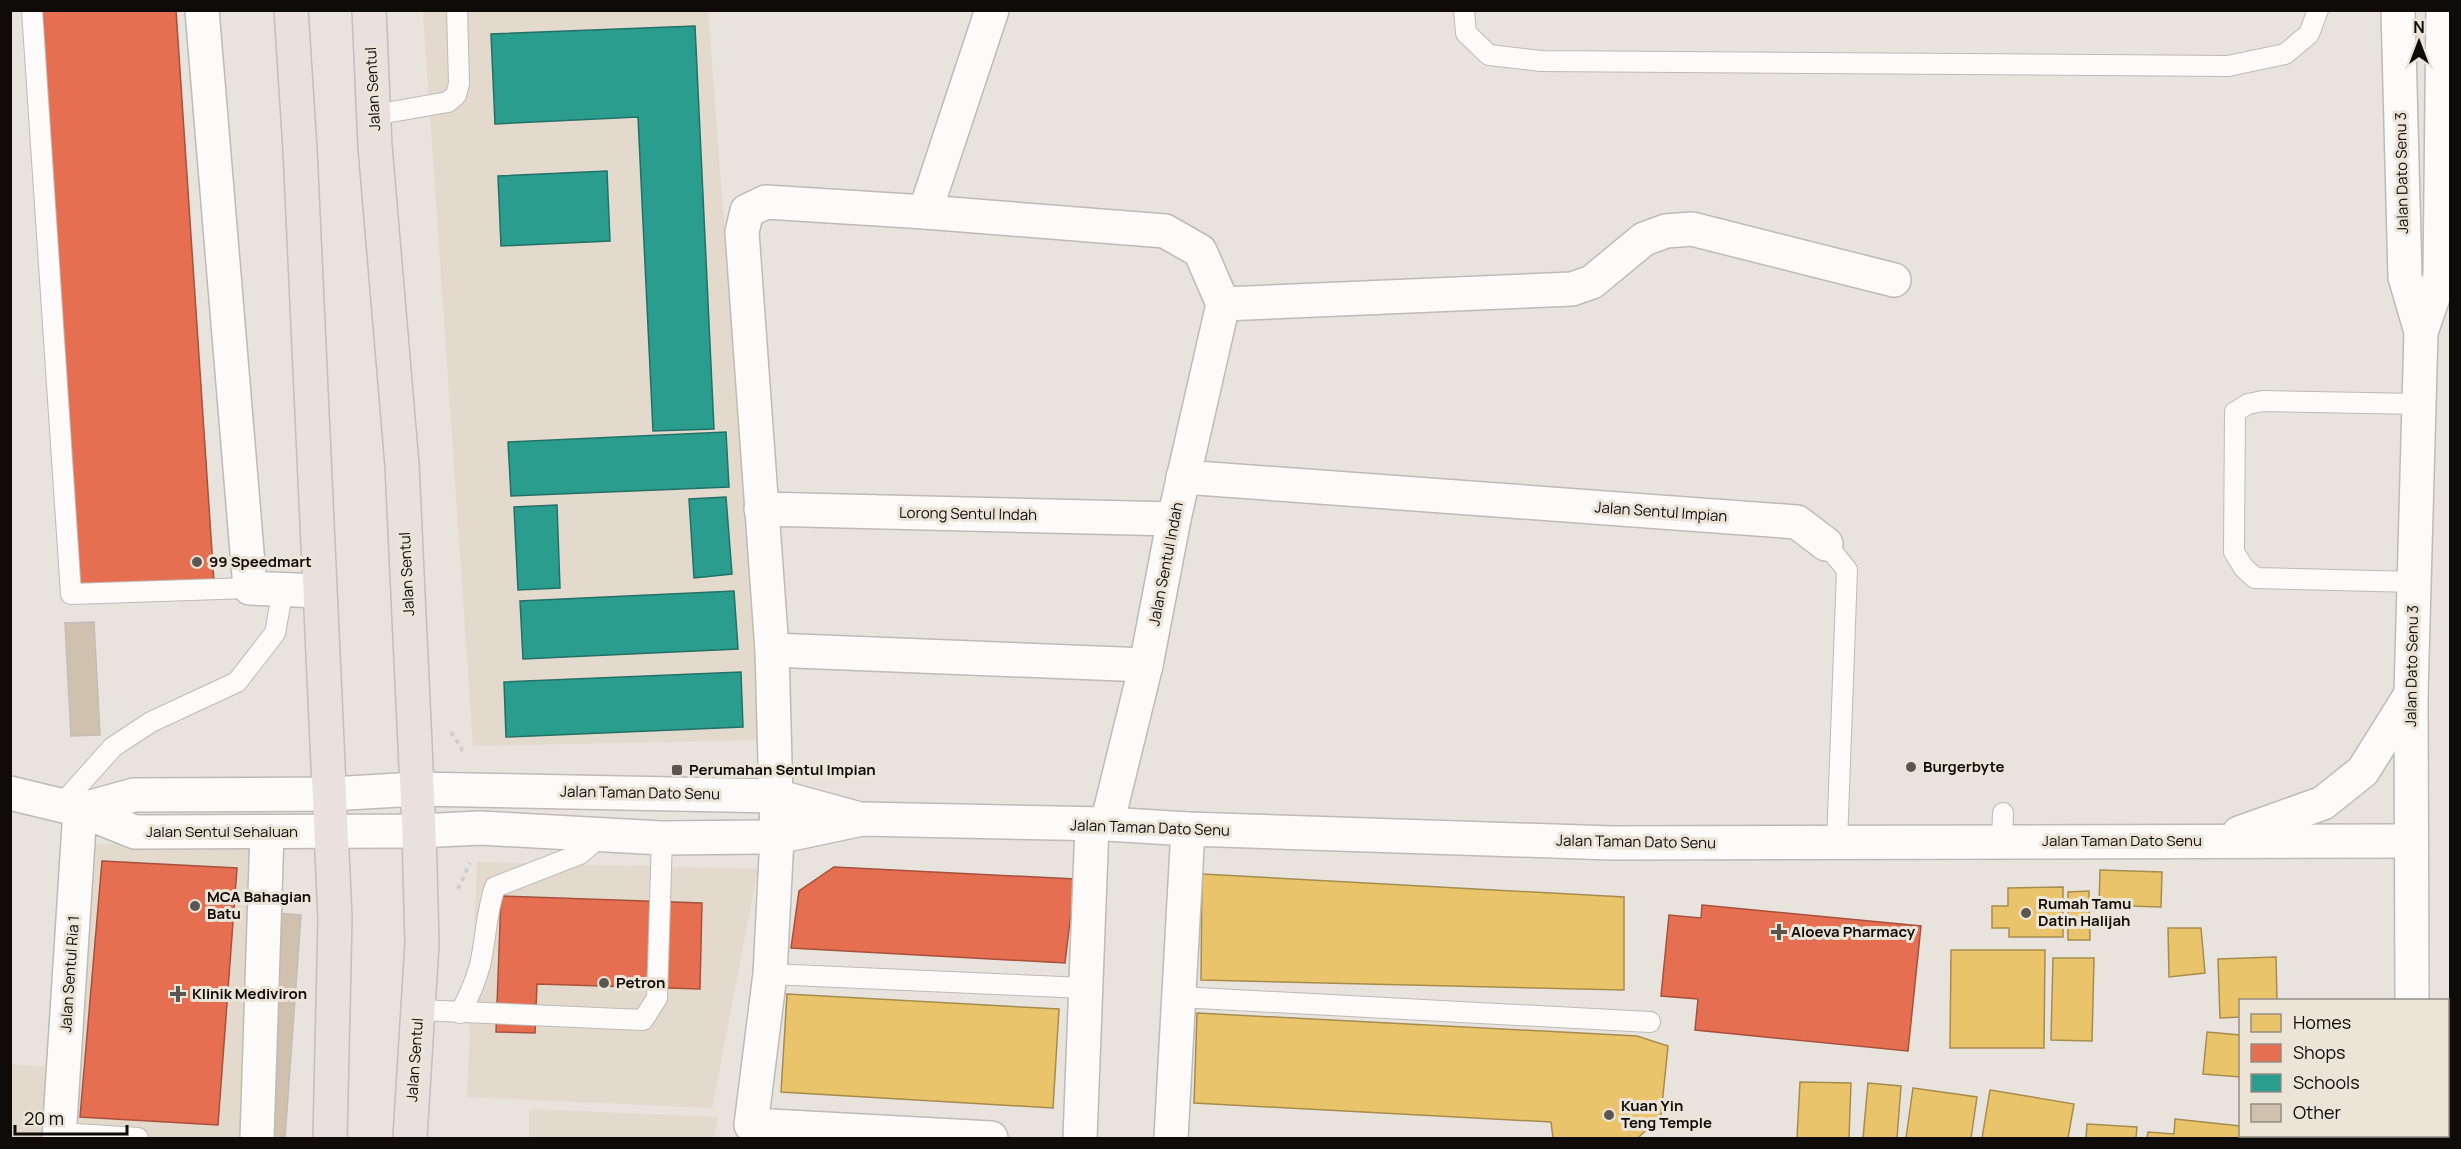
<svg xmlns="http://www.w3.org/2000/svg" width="2461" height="1149" viewBox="0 0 2461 1149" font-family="Manrope,sans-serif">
<rect width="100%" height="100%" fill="#e8e3dd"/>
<!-- built -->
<g fill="#e3dacd">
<polygon points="423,11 708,11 763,740 473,746"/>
<polygon points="91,844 250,845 239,1138 74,1138"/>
<polygon points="477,862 758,869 712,1108 467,1097"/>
<polygon points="10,1064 55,1067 42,1138 11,1138"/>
<polygon points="529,1109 718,1117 714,1138 529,1138"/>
</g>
<!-- homes -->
<g fill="#e9c46a" stroke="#a78c4d" stroke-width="1.5">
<polygon points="2100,870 2162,872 2161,907 2099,905"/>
<polygon points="1202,874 1624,897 1624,990 1201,980"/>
<polygon points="2063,887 2063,937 2009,937 2009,928 1992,928 1992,906 2008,906 2008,888"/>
<polygon points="2089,891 2090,940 2068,940 2068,892"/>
<polygon points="2168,928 2201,928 2205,973 2169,977"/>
<polygon points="1951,950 2045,950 2044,1048 1950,1048"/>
<polygon points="2276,957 2277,1000 2240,1000 2240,1017 2220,1018 2218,959"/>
<polygon points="2053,958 2094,958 2092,1041 2051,1040"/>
<polygon points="787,994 1059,1009 1053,1108 781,1092"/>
<polygon points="1197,1013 1637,1036 1668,1046 1661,1115 1638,1138 1553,1138 1551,1122 1194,1103"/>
<polygon points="2207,1032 2240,1035 2240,1077 2203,1074"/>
<polygon points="1800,1082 1851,1083 1849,1138 1797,1138"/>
<polygon points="1868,1083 1901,1086 1897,1138 1863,1138"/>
<polygon points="1913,1088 1977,1097 1971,1138 1906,1138"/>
<polygon points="1990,1090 2074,1104 2068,1138 1982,1138"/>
<polygon points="2175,1119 2240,1126 2240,1136 2255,1136 2254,1138 2147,1138 2148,1132 2174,1134"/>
<polygon points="2087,1124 2137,1127 2136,1138 2086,1138"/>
</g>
<!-- shops -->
<g fill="#e76f51" stroke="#a6513b" stroke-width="1.5">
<polygon points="42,10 176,10 214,582 77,589"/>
<polygon points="102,861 237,868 218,1125 80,1117"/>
<polygon points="834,867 1075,879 1065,963 791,948 799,891"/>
<polygon points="501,896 702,903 700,989 537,984 535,1033 496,1032"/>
<polygon points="1702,905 1921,926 1908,1051 1695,1030 1698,999 1661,996 1669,915 1701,918"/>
</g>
<!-- schools -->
<g fill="#2a9d8f" stroke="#227166" stroke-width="1.5">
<polygon points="695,26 714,429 653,431 638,117 495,124 491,34"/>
<polygon points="607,171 610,241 501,246 498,176"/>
<polygon points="726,432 729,487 511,496 508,442"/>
<polygon points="726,497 732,574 694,578 689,499"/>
<polygon points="557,505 560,588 518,590 514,507"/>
<polygon points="734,591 738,649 523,659 520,601"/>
<polygon points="741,672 743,727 506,737 504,682"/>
</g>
<!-- building -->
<g fill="#d0c1af" stroke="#c2bdb9" stroke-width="1.5">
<polygon points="94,622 100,735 71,736 65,623"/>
<polygon points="277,913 301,915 285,1138 261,1138"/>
</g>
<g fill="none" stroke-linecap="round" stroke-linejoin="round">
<defs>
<g id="service">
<polyline points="32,10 71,594 250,588"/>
<polyline points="1464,10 1466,33 1489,55 1541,61 2228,66 2285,54 2309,34 2318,10"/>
<polyline points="374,115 448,102 456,95 459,84 457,10"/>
<polyline points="1826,544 1847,570 1837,843"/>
<polyline points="2414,582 2255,578 2244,568 2234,552 2235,412 2248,404 2263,401 2419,404"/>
<polyline points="61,805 113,747 151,722 237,682 275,633 283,589"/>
<polyline points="2002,842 2003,813"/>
<polyline points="770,974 1085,988"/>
<polyline points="1179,997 1650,1022"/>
<polyline points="418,1010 643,1020 657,998 662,838"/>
<path d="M460 1013C469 997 475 983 480 965 486 939 486 913 495 887L580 854 602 835"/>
<polyline points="59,1133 138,1138"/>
</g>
<g id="minor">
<polyline points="202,10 250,588 319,591"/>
<polyline points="2398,10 2405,277 2421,332 2411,694 2412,1000"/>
<polyline points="925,212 992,10"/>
<polyline points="1223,304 1572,289 1592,282 1644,239 1666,231 1692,229 1894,280"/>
<polyline points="2421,332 2440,277 2443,10"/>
<polyline points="1183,477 1797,522 1826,544"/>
<polyline points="761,509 1174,519"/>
<polyline points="772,650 1146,665"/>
<polyline points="10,793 80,810 135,832 419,831 480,828 662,838 777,837 862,819 1107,824 1188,829 1612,843 2411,841"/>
<polyline points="80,810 134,795 331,794 416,789 776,796 856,818"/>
<polyline points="1107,824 1146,665 1174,519 1223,304"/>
<polyline points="2239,833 2323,803 2363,771 2411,694"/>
<polyline points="2414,1136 2414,1138"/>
<polyline points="59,1138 80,810"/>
<polyline points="257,1138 267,832"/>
<polyline points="991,1138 751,1125 770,974 777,837 772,650 742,232 747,211 766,202 925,212 1165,231 1200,251 1223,304"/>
<polyline points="1080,1138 1092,825"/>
<polyline points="1171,1138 1188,829"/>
</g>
<g id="primary">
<polyline points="291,10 300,149 335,918 330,1138"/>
<polyline points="369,10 375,146 402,465 419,831 422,943 410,1138"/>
</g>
</defs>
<!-- service casing -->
<use href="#service" stroke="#bebab5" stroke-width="22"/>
<!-- minor casing -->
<use href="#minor" stroke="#bebab5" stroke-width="36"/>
<!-- primary casing -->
<use href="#primary" stroke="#c2bfbd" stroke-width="36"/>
<!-- path -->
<g stroke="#cfcecc" stroke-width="4" stroke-dasharray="4.5 4.5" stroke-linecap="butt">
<polyline points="451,732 461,747 463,755"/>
<polyline points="458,889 470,863"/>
</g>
<!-- service -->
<use href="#service" stroke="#fcfbfa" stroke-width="20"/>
<!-- minor -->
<use href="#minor" stroke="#fcfbfa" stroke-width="33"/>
<!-- primary -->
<use href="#primary" stroke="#eae0dd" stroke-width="33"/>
</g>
<!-- markers -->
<g fill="#5a5753" stroke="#ede4d8" stroke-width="2">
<circle cx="197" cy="562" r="6"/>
<circle cx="1911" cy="767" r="6"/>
<rect x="671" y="764" width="12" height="12" rx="3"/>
<circle cx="195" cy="906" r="6"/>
<circle cx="2026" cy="913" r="6"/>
<path d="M1776 923h6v6h6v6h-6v6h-6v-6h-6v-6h6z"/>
<circle cx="604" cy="983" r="6"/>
<path d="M175 985h6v6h6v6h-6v6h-6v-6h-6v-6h6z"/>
<circle cx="1609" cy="1115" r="6"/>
</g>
<g text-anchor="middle" stroke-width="6" stroke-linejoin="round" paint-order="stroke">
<!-- street labels -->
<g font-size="15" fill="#0e0b08" stroke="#ede4d8">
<text transform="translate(373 89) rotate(-93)" y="5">Jalan Sentul</text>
<text transform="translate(2402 173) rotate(-91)" y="5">Jalan Dato Senu 3</text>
<text transform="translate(1661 512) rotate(4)" y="5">Jalan Sentul Impian</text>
<text transform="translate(968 514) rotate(1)" y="5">Lorong Sentul Indah</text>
<text transform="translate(1166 564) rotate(-79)" y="5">Jalan Sentul Indah</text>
<text transform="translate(407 574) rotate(-93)" y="5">Jalan Sentul</text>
<text transform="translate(2412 666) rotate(-89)" y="5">Jalan Dato Senu 3</text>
<text transform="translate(640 793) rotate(1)" y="5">Jalan Taman Dato Senu</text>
<text transform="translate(1150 828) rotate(2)" y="5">Jalan Taman Dato Senu</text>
<text x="222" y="837">Jalan Sentul Sehaluan</text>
<text x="2122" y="846">Jalan Taman Dato Senu</text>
<text transform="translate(1636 842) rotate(1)" y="5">Jalan Taman Dato Senu</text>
<text transform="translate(70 974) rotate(-86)" y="5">Jalan Sentul Ria 1</text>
<text transform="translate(415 1060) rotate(-86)" y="5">Jalan Sentul</text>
</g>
<!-- poi labels -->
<g font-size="15" font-weight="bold" fill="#0e0b08" stroke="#ede4d8" text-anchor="start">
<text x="209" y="567">99 Speedmart</text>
<text x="1923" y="772">Burgerbyte</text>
<text x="689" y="775">Perumahan Sentul Impian</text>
<text x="207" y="902">MCA Bahagian<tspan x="207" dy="17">Batu</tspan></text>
<text x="2038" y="909">Rumah Tamu<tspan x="2038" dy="17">Datin Halijah</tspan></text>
<text x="1791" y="937">Aloeva Pharmacy</text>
<text x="616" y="988">Petron</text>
<text x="192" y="999">Klinik Mediviron</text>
<text x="1621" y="1111">Kuan Yin<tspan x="1621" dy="17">Teng Temple</tspan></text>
</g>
</g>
<!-- border -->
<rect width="2461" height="1149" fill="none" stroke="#0e0b08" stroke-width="24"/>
<!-- legend -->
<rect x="2239" y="999" width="210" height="138" fill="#ede4d8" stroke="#948d85" stroke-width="1.5"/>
<rect x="2251" y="1014" width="30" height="18" fill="#e9c46a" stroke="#948d85" stroke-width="1.5"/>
<text x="2293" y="1029" font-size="18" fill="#0e0b08">Homes</text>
<rect x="2251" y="1044" width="30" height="18" fill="#e76f51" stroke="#948d85" stroke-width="1.5"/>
<text x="2293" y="1059" font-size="18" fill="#0e0b08">Shops</text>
<rect x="2251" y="1074" width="30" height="18" fill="#2a9d8f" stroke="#948d85" stroke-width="1.5"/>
<text x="2293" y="1089" font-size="18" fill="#0e0b08">Schools</text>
<rect x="2251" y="1104" width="30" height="18" fill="#d0c1af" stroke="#948d85" stroke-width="1.5"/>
<text x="2293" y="1119" font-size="18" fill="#0e0b08">Other</text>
<!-- north arrow -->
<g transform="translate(2419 42)" stroke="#ede4d8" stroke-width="4.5" paint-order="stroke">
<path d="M0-4.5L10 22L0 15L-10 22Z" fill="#0e0b08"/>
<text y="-9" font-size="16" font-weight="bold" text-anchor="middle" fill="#0e0b08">N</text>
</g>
<!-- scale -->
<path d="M15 1125v9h112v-9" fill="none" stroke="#0e0b08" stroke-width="3"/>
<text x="24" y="1125" font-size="18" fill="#0e0b08" stroke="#ede4d8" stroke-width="4.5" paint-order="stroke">20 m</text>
</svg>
